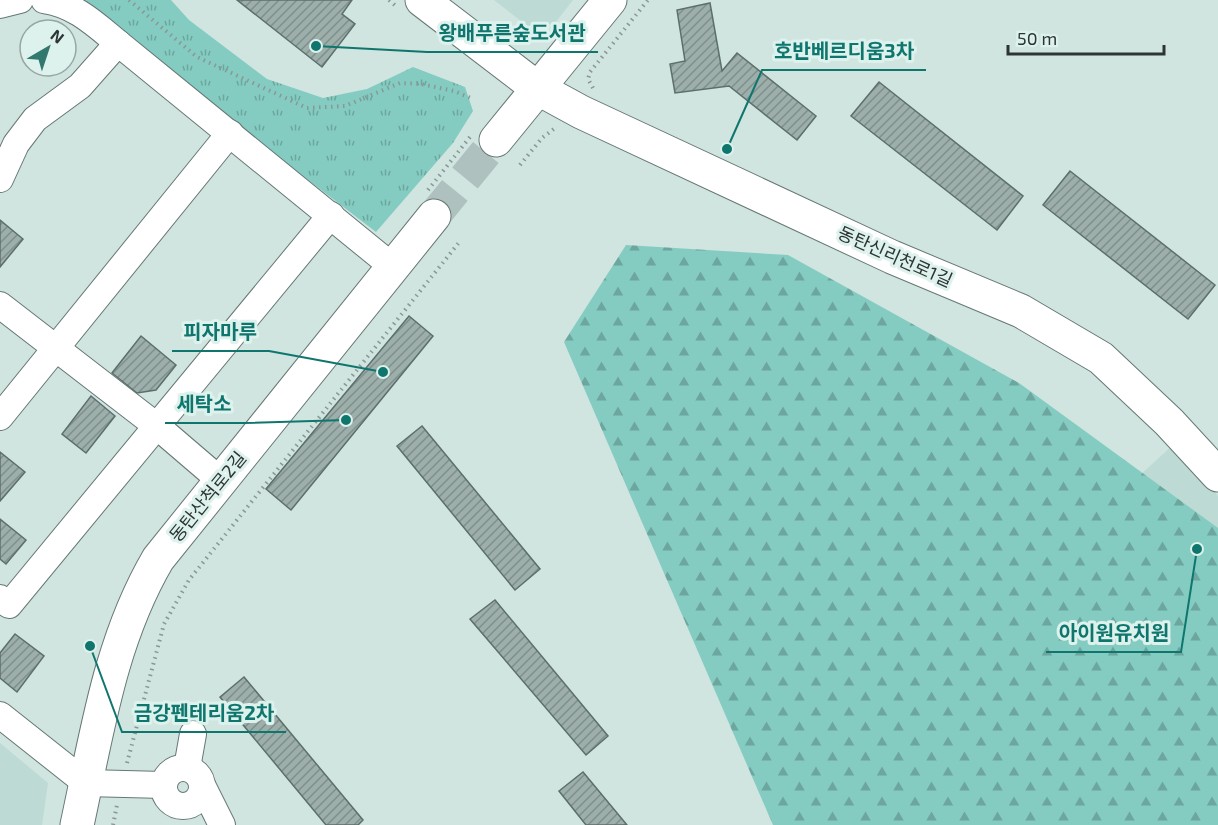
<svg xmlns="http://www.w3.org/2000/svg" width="1218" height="825" viewBox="0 0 1218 825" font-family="'Exo 2','Noto Sans KR',sans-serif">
<defs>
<pattern id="forest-firs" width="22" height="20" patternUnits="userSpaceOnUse" patternTransform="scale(1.5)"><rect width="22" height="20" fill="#84ccc1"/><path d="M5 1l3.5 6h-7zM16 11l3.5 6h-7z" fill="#6ca69e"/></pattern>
<pattern id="park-tufts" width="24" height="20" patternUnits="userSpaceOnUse" patternTransform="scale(1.5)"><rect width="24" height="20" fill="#84ccc1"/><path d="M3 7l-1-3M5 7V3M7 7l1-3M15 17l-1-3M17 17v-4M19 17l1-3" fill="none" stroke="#6ca69e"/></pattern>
<pattern id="building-hatch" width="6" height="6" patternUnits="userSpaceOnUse" patternTransform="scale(1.5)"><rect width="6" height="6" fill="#9cafab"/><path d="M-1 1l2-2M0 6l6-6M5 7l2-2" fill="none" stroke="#808f8c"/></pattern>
</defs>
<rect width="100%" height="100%" fill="#d0e4e0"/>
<!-- built -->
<g fill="#bddad4">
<polygon points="494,0 573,0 555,23 530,28"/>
<polygon points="1174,444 1218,496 1218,602 1126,488"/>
<polygon points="0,743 48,783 42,825 0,825"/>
</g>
<!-- forest -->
<polygon fill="url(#forest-firs)" points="626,245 788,255 1019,383 1218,528 1218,825 773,825 564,342"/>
<!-- park -->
<polygon fill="url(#park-tufts)" points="73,0 171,0 189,20 267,79 323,98 367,89 413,67 465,87 473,111 453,143 376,232"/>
<!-- building -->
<g fill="url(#building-hatch)" stroke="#5d6f6c" stroke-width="1.5">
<polygon points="237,0 352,0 342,14 355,24 322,67"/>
<polygon points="710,3 722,71 737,53 816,116 797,140 729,86 675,93 670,64 685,61 677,10"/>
<polygon points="879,82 1023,196 997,230 851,116"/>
<polygon points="1070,171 1215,285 1188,319 1043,205"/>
<polygon points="0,220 23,239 0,267"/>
<polygon points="409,316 433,336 291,510 266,489"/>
<polygon points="141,336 176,365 156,390 137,393 112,373"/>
<polygon points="91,396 115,416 86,453 62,434"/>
<polygon points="422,426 540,569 515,590 397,446"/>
<polygon points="0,452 25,472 0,501"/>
<polygon points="0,519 26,540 6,564 0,559"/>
<polygon points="495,600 608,736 586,755 470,619"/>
<polygon points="15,634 44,656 17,692 0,678 0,653"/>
<polygon points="244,677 363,820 358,825 326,825 220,697"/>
<polygon points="583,772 627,825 586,825 559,791"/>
</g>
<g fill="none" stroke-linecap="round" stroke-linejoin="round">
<!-- secondary-tunnel -->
<polyline stroke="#afc1be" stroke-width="33" stroke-dasharray="33 16" stroke-linecap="butt" points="434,216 496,140"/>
<defs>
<g id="street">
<path d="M44 0C74 4 95 24 118 43"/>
<polyline points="0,5 20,0"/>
<polyline points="0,179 16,144 35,119 80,86 118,43 393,267"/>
<polyline points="0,305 158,427 221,481"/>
<polyline points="0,417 230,133"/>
<polyline points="0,598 9,605 331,215"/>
<polyline points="0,715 86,783 164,785"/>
<circle cx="183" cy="787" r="19"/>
<polyline points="187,768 193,734"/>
<polyline points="203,787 222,825"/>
</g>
<g id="secondary">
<polyline points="422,0 537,88 581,112 892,257 1021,311 1101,358 1169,422 1218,475"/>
<polyline points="496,140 610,0"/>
<path d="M77 825C97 733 110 641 158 559L434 216"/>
</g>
</defs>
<!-- street casing -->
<use href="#street" stroke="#667875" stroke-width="28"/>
<!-- secondary casing -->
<use href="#secondary" stroke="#667875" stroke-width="35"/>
<!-- path -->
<g stroke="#899895" stroke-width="4" stroke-dasharray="1.5 4.5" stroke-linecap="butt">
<polyline points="129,0 197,57 307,108 345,106 400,83 421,84 454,91 473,99"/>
<polyline points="389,0 397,7"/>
<polyline points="593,88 588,79 590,72 648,0"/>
<polyline points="520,165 542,138 555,128"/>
<polyline points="428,190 470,137"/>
<polyline points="127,763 164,624 189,580 461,240"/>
<polyline points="113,825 117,805"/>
</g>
<!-- street -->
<use href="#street" stroke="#fff" stroke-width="26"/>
<!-- secondary -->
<use href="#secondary" stroke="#fff" stroke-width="33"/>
</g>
<g text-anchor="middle" stroke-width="6" stroke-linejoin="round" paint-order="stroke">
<!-- street labels -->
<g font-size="18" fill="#2d3534" stroke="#ddf1ed">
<text transform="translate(895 257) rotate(24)" y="6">동탄신리천로1길</text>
<text transform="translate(208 497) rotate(-51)" y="6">동탄산척로2길</text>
</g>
</g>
<!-- callouts -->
<path fill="none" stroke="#0f766e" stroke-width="2" d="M316 46L427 52H598M727 149L762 70H926M383 372L269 351H172M346 420L244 423H165M1197 549L1181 652H1046M90 646L122 732H286"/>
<g fill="#0f766e" stroke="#ddf1ed" stroke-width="2">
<circle cx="316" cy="46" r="6"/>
<circle cx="727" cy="149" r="6"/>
<circle cx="383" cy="372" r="6"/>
<circle cx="346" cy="420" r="6"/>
<circle cx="1197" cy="549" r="6"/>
<circle cx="90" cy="646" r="6"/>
</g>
<g font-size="20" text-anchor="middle" font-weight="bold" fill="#0f766e" stroke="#ddf1ed" stroke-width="6" stroke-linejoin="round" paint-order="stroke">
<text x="512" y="40">왕배푸른숲도서관</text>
<text x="844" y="58">호반베르디움3차</text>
<text x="220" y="339">피자마루</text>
<text x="204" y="411">세탁소</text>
<text x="1114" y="640">아이원유치원</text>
<text x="204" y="720">금강펜테리움2차</text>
</g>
<!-- north arrow -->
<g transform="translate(48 48) rotate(39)"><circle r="28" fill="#ddf1ed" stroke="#97a6a3" stroke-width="1.5"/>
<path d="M0-4.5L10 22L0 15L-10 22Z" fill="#32786f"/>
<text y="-9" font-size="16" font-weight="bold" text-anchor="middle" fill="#2d3534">N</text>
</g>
<!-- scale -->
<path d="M1008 45v9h156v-9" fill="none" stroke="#2d3534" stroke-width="3"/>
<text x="1017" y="45" font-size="18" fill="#2d3534" stroke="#ddf1ed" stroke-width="4.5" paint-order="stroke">50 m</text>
</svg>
